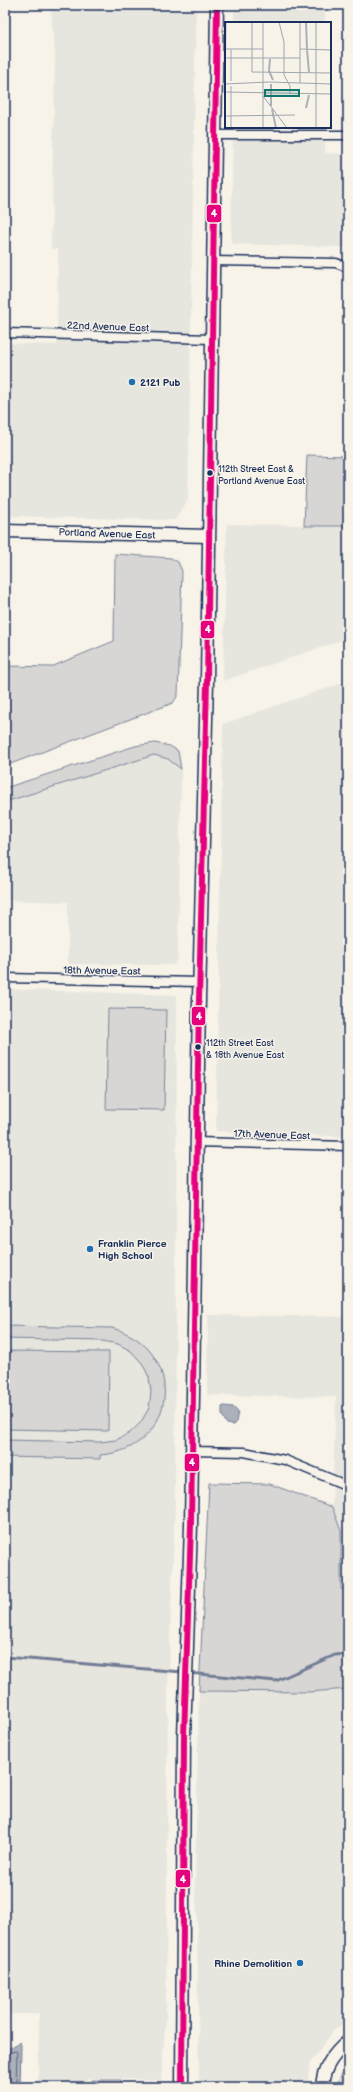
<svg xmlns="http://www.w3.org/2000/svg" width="353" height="2092" viewBox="0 0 353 2092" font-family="'Balsamiq Sans',sans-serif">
<rect width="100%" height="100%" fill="#f7f3e8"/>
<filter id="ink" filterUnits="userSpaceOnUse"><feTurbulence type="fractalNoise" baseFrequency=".025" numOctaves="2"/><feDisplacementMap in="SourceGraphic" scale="8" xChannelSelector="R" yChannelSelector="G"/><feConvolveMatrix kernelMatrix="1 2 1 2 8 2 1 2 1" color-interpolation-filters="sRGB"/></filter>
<g filter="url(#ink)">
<!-- built -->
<g fill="#e6e5de">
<rect x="234" y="5" width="91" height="18"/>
<polygon points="51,9 196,9 188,500 175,520 5,516 5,343 57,345 58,249 51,249 55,55"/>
<polygon points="233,127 325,127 325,153 348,154 348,247 231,244"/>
<polygon points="227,524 348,526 348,638 223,681"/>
<polygon points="348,681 348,1137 216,1131 223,724"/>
<polygon points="154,755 168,758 181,769 178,959 174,965 68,964 68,902 5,900 5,802"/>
<polygon points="5,989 177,995 175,1504 168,1691 166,2015 161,2080 88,2078 87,2087 38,2087 39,2014 5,2014"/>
<polygon points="208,1315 348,1317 348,1590 341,1589 341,1531 332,1507 336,1397 207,1395"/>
<polygon points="348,1689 348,2021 334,2030 310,2063 307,2087 199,2087 197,1913 195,1883 199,1691 309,1692"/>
</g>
<!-- green -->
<g fill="#d7d6d4" stroke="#798299">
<polygon points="307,455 348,456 348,526 304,526"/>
<polygon points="115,554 171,558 178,562 182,571 178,695 173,703 5,766 5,666 51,667 114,641"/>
<polygon points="155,743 170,746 178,751 181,769 168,759 154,755 5,802 5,788 135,746"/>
<polygon points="108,1009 166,1010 164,1110 106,1109"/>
<path d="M5 1326 112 1328C188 1348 179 1450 100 1455V1459L5 1457V1440L100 1442 116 1440 130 1433 141 1422 149 1408 151 1392 149 1377 142 1363 131 1351 118 1344 102 1341 5 1339Z"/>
<polygon points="5,1351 109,1352 108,1431 5,1429"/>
<polygon points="209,1483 270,1484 332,1507 341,1531 341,1589 348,1590 348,1689 309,1692 199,1691"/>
<polygon points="348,2064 348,2087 335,2087 346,2066"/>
<polygon points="92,2080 121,2080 120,2087 92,2087"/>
</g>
<!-- water -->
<g fill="#acb0b9" stroke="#727c95">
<polygon points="224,1406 233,1407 238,1412 236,1422 233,1425 227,1424 222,1415 222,1407"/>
<polygon points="20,2042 21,2045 20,2087 5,2087 5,2051"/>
</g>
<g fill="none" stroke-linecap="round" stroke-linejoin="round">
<!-- shore -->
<polyline stroke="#556382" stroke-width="1" points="5,2054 15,2051 17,2052 16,2087"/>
<!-- stream -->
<g stroke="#727c95" stroke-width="3">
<polyline points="5,1657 182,1672"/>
<polyline points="188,1673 276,1681 335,1655 348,1654"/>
</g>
<defs>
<g id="street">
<polyline points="215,135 348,135"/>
<polyline points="212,261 336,263 344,266 348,269"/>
<polyline points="5,333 211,339"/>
<polyline points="5,978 199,982"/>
<polyline points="196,1142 348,1146"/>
<polyline points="191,1451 244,1452 285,1460 348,1486"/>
</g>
<g id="secondary">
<polyline points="5,531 208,536"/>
<polyline points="182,2087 184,1737 191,1525 199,999 207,681 217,5"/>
<path d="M322 2087C323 2067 334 2054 348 2041"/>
</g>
</defs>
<!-- street casing -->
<use href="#street" stroke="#1b2f5e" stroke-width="11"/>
<!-- secondary casing -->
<use href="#secondary" stroke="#1b2f5e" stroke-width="15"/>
<!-- street -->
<use href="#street" stroke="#f7f3e8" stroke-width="8"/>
<!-- secondary -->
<use href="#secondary" stroke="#f7f3e8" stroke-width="12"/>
<defs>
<polyline id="bus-1" points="182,2087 184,1737 191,1525 199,999 207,681 217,5"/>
</defs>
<!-- bus-1 casing -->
<use href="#bus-1" stroke="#f7f3e8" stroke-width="9"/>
<!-- bus-1 -->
<use href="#bus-1" stroke="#e5007d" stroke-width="6"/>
</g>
</g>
<!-- markers -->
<g fill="#1f6fb2" stroke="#f7f3e8" stroke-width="1.5">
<circle cx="132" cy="382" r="4"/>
<circle cx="90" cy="1249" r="4"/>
<circle cx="300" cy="1963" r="4"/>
</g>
<g fill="#1b2f5e" stroke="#f7f3e8" stroke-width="1.5">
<circle cx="210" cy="473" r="3.5"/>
<circle cx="198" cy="1047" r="3.5"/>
</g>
<g text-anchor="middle" stroke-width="3" stroke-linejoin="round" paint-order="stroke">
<!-- bus labels -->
<g font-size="9" fill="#1b2f5e" stroke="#f7f3e8" text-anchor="start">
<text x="218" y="472">112th Street East &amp;<tspan x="218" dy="12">Portland Avenue East</tspan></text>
<text x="206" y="1046">112th Street East<tspan x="206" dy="12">&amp; 18th Avenue East</tspan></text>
</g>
<!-- street labels -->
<g font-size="10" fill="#1b2f5e" stroke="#f7f3e8">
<text transform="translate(108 326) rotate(2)" y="4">22nd Avenue East</text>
<text transform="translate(107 533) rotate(2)" y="4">Portland Avenue East</text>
<text transform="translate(102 970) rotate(1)" y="4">18th Avenue East</text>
<text transform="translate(272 1134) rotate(2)" y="4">17th Avenue East</text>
</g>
<!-- poi labels -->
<g font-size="10" font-weight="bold" fill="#1b2f5e" stroke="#f7f3e8" text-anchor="start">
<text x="140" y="386">2121 Pub</text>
<text x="98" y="1247">Franklin Pierce<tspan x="98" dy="12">High School</tspan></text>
<text x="292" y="1967" text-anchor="end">Rhine Demolition</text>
</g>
</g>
<!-- overview -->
<g transform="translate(225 22)">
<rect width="106" height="106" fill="#f7f3e8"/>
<path fill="none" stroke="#acb0b9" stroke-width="2" d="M81 0 82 27M82 28 84 50M45 37 44 49 48 58M46 62V84M81 86 84 73M47 87 51 106"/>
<path fill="none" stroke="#9fa5b1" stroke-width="1" d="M27 0V50L106 51M38 0V106M54 0 59 20V53L65 64V72M91 0V106M1 27H38M75 27 106 28M1 36H75M6 59V27M75 61V0M0 62 44 60 106 62M0 70 106 72M0 73 1 0M38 74 62 106M0 94 70 93M0 96V71M6 106V64"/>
<path fill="#0f766e" fill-opacity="0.15" stroke="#0f766e" stroke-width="2" d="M40 68H74V74H40Z"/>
<rect width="106" height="106" fill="none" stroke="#1b2f5e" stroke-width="2"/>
</g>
<g stroke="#f7f3e8" stroke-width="1.5">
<rect x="206" y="204" width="16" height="19" rx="4" fill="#e5007d"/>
<rect x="200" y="620" width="15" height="19" rx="4" fill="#e5007d"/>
<rect x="191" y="1006" width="15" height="20" rx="4" fill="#e5007d"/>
<rect x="184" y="1453" width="16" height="19" rx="4" fill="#e5007d"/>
<rect x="175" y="1869" width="16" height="19" rx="4" fill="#e5007d"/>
</g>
<g font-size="11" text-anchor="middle" font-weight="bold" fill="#fff">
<text x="214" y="217">4</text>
<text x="208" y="633">4</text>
<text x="199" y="1020">4</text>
<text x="192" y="1466">4</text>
<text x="183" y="1883">4</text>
</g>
<!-- margin -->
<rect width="353" height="2092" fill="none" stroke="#f7f3e8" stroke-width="20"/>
<rect x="10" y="10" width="333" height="2072" fill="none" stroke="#1b2f5e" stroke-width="1.5" filter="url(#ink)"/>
</svg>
